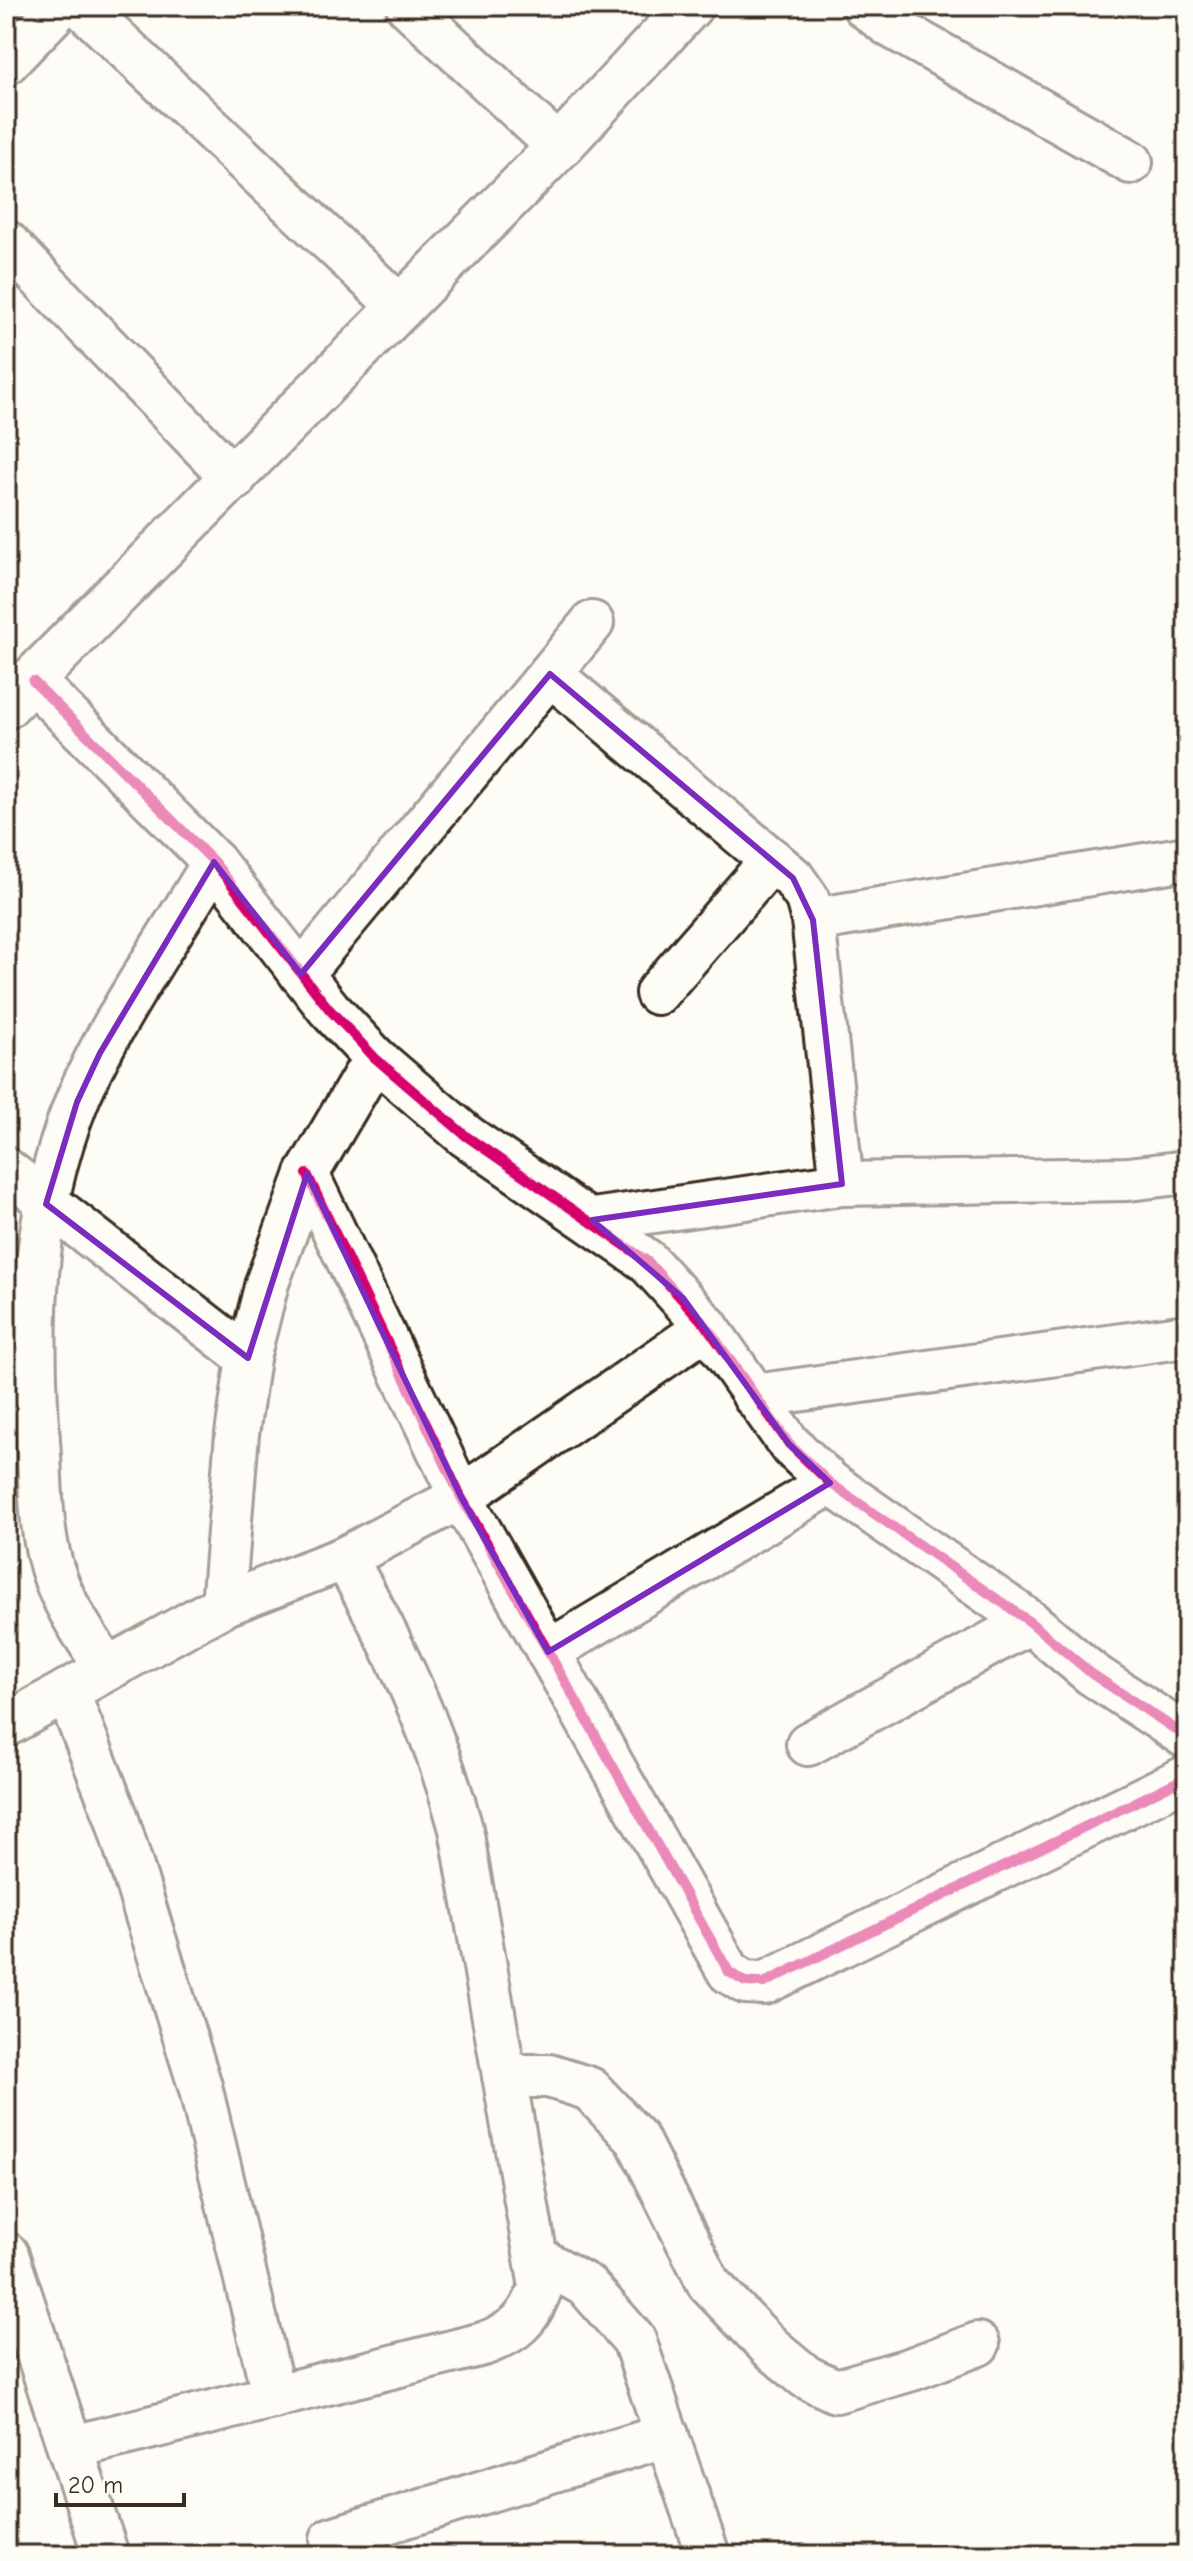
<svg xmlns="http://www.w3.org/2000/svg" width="1193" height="2561" viewBox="0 0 1193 2561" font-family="'Comic Neue',sans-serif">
<rect width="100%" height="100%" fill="#fdfcf7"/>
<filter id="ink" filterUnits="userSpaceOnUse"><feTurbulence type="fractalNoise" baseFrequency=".0125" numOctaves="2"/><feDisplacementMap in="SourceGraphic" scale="16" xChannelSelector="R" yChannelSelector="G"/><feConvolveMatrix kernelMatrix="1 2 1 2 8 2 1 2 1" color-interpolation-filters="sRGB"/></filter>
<g filter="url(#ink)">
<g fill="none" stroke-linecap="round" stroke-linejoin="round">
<defs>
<g id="minor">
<polyline points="81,6 401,308"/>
<polyline points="408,6 559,147"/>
<polyline points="864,6 889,25 1131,162"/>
<polyline points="6,63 61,6"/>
<polyline points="6,242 234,479"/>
<polyline points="550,674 793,878 807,898 813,920 842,1184"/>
<polyline points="33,681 214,862 329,1009 375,1058 466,1136 647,1261 707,1327 789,1444 830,1483 1030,1622 1092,1674 1187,1737"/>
<polyline points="813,920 1187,858"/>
<polyline points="301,974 592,623"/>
<polyline points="657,993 772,860"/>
<polyline points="6,1170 248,1358"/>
<polyline points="307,1174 461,1497 729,1972 745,1982 764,1983 1187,1777"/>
<polyline points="592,1220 842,1184 1128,1179 1187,1172"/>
<polyline points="754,1396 1187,1336"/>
<polyline points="223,1605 237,1434 248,1358 267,1283 307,1174 375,1058"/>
<polyline points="548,1652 830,1483"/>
<path d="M107 1669C88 1640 68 1612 56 1580 41 1540 41 1497 39 1455 30 1332 30 1220 76 1103 108 1024 170 937 214 862"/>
<polyline points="67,1691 116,1816 200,2086 274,2397"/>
<polyline points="6,1725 223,1605 345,1558 461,1497 707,1327"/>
<polyline points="808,1744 1030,1622"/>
<polyline points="504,2076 549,2076 590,2089 637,2139 709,2284 770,2347 806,2377 836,2391 912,2369 978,2344"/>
<polyline points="539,2259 587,2286 634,2340 708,2555"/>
<path d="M69 2448 483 2344C516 2332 529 2320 541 2287L461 1829C435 1732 395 1646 345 1558"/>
<polyline points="332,2539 667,2435"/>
</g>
<g id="tertiary">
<polyline points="6,706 559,147 690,6"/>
<polyline points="6,2255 106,2555"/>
</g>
</defs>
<!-- minor casing -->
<use href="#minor" stroke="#3b2a1e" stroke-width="48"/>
<!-- tertiary casing -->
<use href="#tertiary" stroke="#3b2a1e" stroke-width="50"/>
<!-- minor -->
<use href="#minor" stroke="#fdfcf7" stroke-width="42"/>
<!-- tertiary -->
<use href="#tertiary" stroke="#fdfcf7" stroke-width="44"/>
<defs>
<g id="cycleway">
<polyline points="33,681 214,862 329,1009 375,1058 466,1136 647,1261 707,1327 789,1444 830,1483 1030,1622 1092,1674 1187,1737"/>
<polyline points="307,1174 461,1497 729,1972 745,1982 764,1983 1187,1777"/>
</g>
</defs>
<!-- cycleway casing -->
<use href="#cycleway" stroke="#fdfcf7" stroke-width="15"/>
<!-- cycleway -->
<use href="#cycleway" stroke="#d6006c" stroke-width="10"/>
</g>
</g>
<!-- marked area -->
<path d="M0 0H1193V2561H0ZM550 674 793 878 813 920 842 1184 592 1220 683 1298 789 1444 830 1483 548 1652 461 1497 307 1174 248 1358 46 1204 77 1102 100 1053 214 862 301 974Z" fill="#fdfcf7" fill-opacity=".55" fill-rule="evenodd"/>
<path fill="none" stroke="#7b2cbf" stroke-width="6" stroke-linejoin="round" d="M550 674 793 878 813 920 842 1184 592 1220 683 1298 789 1444 830 1483 548 1652 461 1497 307 1174 248 1358 46 1204 77 1102 100 1053 214 862 301 974Z"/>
<!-- margin -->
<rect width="1193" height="2561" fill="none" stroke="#fdfcf7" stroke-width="32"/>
<rect x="16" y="16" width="1161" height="2529" fill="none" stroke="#3b2a1e" stroke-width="3" filter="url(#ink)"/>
<!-- scale -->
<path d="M56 2493v12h128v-12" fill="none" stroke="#3b2a1e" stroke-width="4"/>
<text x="68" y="2493" font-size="24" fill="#3b2a1e" stroke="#fdfcf7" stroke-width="6" paint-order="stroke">20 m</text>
</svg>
